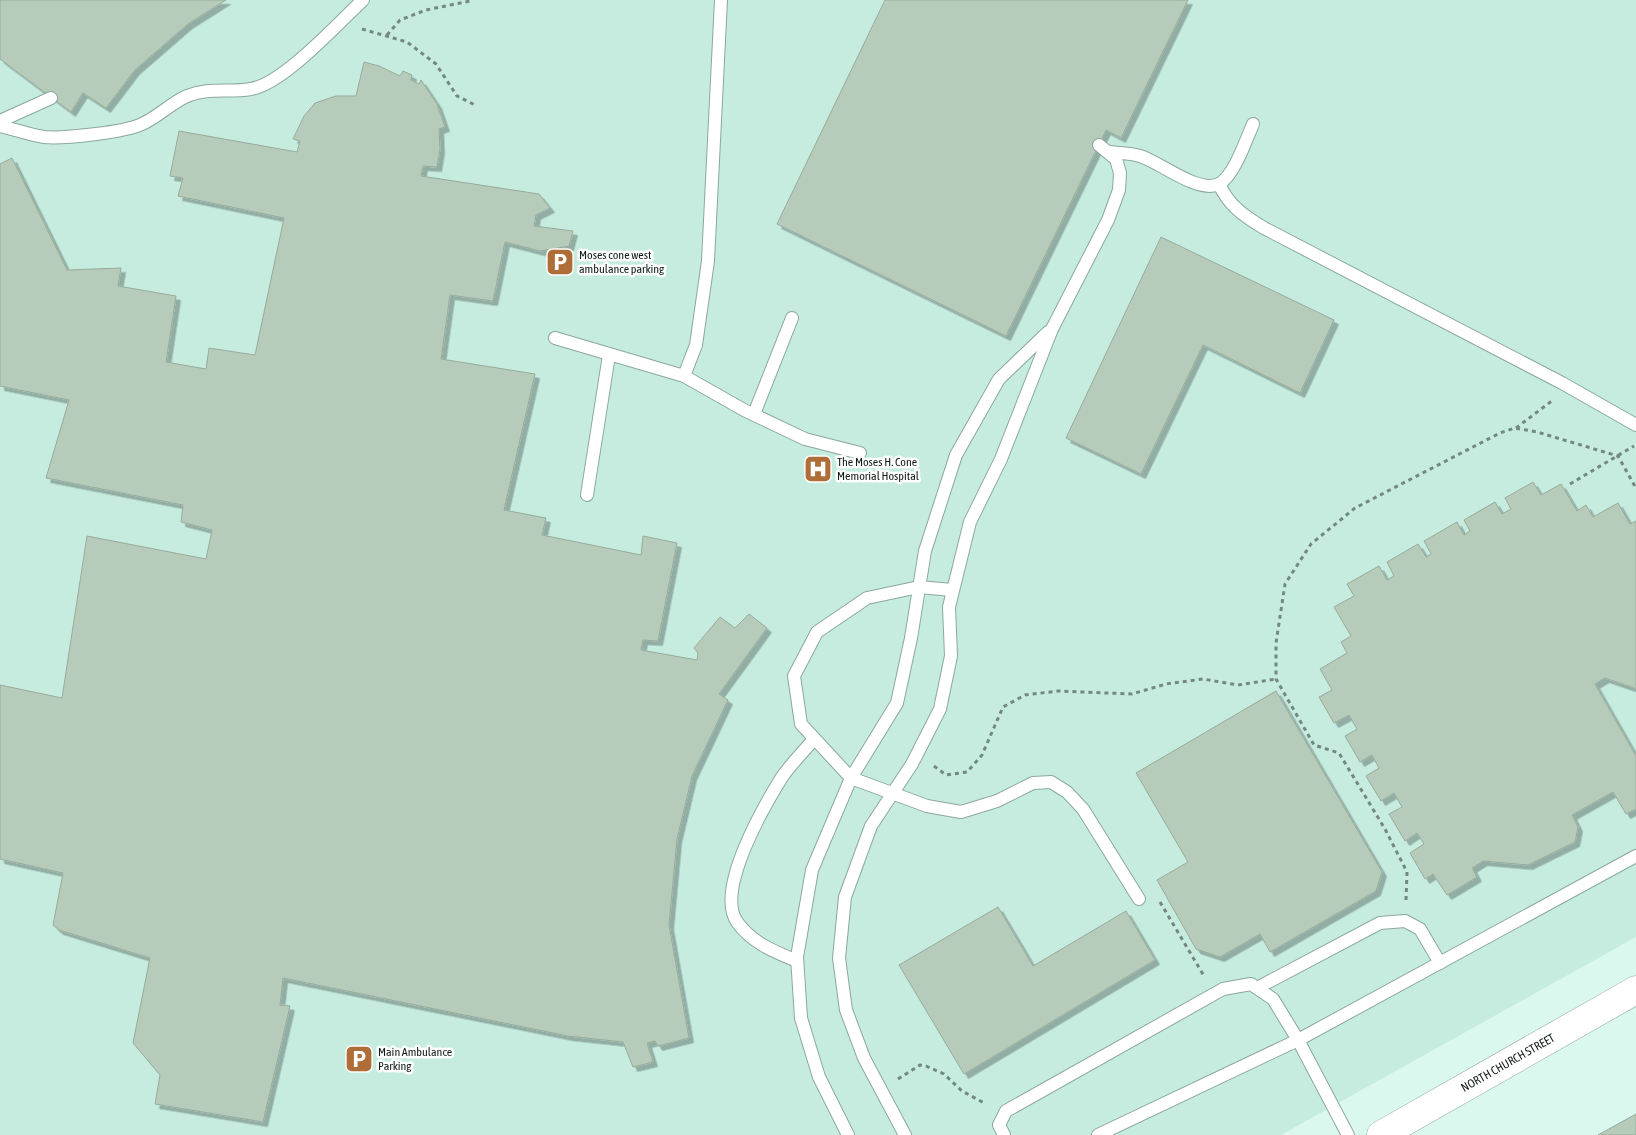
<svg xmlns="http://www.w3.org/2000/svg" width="1636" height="1135" viewBox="0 0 1636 1135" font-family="'Asap Condensed',sans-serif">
<defs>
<filter id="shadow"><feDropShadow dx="4.5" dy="4.5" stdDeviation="0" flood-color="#0004"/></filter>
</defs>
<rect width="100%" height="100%" fill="#dbf8ef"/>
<!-- built -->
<polygon fill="#c6ece0" points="0,0 1636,0 1636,937 1281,1135 0,1135"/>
<!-- building -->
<g fill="#b6cbba" stroke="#97ab9b" filter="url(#shadow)">
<polygon points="0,0 226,0 188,24 135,70 106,108 83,93 71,112 0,59"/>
<polygon points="885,0 1188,0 1121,138 1106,130 1006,336 777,224"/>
<polygon points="364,62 379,66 400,76 403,71 412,75 411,80 419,84 421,80 437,104 445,127 439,129 440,149 437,167 423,166 421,176 539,194 550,208 536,215 534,226 573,231 569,246 540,251 505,242 493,301 450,295 441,359 535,374 504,510 546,518 542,535 641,555 643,536 677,543 658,641 643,640 641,650 697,660 698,653 694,648 720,617 735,628 749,614 767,628 719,694 728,700 692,776 677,839 669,925 689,1038 658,1046 655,1041 647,1043 653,1062 633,1067 623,1042 568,1036 283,978 280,1005 290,1006 263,1122 155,1104 160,1075 133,1043 150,958 59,930 53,925 63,873 0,859 0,685 62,698 87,536 206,559 212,530 181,522 183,505 46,478 69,400 0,386 0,164 12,158 67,270 121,268 118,286 176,296 166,362 206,369 209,348 255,355 284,218 178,196 183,178 170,176 179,131 297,152 300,141 293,139 304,116 315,103 336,96 356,96"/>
<polygon points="1161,237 1334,320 1300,393 1203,345 1141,474 1066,438"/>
<polygon points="1533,482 1541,495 1561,484 1577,511 1586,505 1593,517 1618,503 1630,524 1636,521 1636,691 1634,688 1605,678 1595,684 1636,756 1636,809 1626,814 1613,792 1572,815 1578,827 1575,842 1528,865 1483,861 1472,868 1477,877 1447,895 1433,874 1425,879 1410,853 1424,844 1417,833 1405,841 1389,814 1402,807 1394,793 1381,801 1366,776 1379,768 1372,755 1360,762 1345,736 1357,729 1349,715 1334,723 1319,697 1332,690 1320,669 1347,653 1341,642 1351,636 1334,607 1354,596 1347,584 1379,566 1387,580 1394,576 1387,562 1418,544 1426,557 1431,554 1424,541 1457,522 1464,535 1470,531 1464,520 1495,502 1502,514 1511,509 1505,498"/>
<polygon points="1276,691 1382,872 1376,891 1270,952 1260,934 1220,957 1196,949 1157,880 1188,862 1136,773"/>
<polygon points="998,907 1033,966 1126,911 1155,960 964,1074 899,965"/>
<polygon points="1636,1114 1636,1135 1598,1135"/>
</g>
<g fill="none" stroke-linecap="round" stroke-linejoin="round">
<defs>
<g id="service">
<polyline points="0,121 51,98"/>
<path d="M0 126C14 129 30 135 44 137 63 139 126 132 142 124 158 117 171 103 187 96 209 87 229 93 251 89 284 83 337 24 363 0"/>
<path d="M1109 152C1119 153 1131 153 1140 156 1160 162 1198 194 1219 184 1234 176 1246 140 1253 124"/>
<path d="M1219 184C1229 206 1244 216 1264 228L1562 383 1636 425"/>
<polyline points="555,338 684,376 744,410 805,439 860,453"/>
<polyline points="684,376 696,345 708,261 721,0"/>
<polyline points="754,414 792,318"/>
<polyline points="587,495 609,355"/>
<polyline points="952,590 919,587 867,598 817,632 794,676 801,724 851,778 927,806 961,812 997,801 1033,783 1051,782 1067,792 1083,809 1139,899"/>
<path d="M797 961C775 952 752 943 737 922 715 890 764 806 782 777 791 764 804 751 814 739"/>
<polyline points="1257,988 1380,923 1405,921 1420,929 1440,963"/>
<polyline points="848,1135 819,1077 801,1018 797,957 812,870 851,778 897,703 911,638 925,551 956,455 999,379 1048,332"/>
<polyline points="905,1135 864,1058 846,1010 839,958 845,897 871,826 912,764 940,709 951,656 949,607 970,522 1001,459 1052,329 1108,220 1119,190 1120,173 1116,159 1099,145"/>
<polyline points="1004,1135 999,1125 1006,1111 1223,989 1251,984 1273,999 1298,1040 1348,1135"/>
<polyline points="1098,1135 1298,1040 1636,856"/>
</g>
<g id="secondary">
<path id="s1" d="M1381 1135 1636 990"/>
</g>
</defs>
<!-- service casing -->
<use href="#service" stroke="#8ca79f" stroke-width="14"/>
<!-- secondary casing -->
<use href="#secondary" stroke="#8ca79f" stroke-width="29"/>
<!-- path -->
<g stroke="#748882" stroke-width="3" stroke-dasharray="4 4" stroke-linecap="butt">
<polyline points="362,29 407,42 436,64 457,96 477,106"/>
<polyline points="387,35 400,20 426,10 470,1"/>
<polyline points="1516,428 1553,400"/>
<polyline points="1570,484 1634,446"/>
<polyline points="934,766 946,775 967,772 982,755 1003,707 1025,695 1058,691 1132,694 1166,684 1203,679 1238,685 1276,679"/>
<polyline points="1406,900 1407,872 1385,829 1339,753 1314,745 1276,679 1276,643 1285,584 1311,544 1355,508 1500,433 1515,428 1537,432 1618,456 1636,488"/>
<polyline points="1160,902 1204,976"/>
<polyline points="898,1079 920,1065 926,1066 944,1074 962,1091 986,1104"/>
</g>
<!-- service -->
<use href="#service" stroke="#fff" stroke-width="12"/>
<!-- secondary -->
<use href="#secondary" stroke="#fff" stroke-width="28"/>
</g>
<!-- icons -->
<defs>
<symbol id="parking-square" viewBox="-11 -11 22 22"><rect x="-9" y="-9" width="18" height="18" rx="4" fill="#af6e38" stroke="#fefefe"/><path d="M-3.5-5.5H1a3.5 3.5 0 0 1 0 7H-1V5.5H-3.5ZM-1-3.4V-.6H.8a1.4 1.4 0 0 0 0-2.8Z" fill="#fff"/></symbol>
<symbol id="hospital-square" viewBox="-11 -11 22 22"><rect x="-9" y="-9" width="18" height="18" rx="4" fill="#af6e38" stroke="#fefefe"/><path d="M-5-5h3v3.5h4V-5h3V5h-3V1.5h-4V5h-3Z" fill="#fff"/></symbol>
</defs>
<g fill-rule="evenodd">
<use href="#parking-square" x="544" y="246" width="32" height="32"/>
<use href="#hospital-square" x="802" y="453" width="32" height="32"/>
<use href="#parking-square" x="343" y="1043" width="32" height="32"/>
</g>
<g text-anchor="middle" stroke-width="5" stroke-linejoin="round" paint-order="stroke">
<!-- poi labels -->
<g font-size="12" fill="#111c18" stroke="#fefefe" text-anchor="start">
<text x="579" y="259">Moses cone west<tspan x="579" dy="14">ambulance parking</tspan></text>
<text x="837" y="466">The Moses H. Cone<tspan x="837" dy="14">Memorial Hospital</tspan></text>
<text x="378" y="1056">Main Ambulance<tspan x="378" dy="14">Parking</tspan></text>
</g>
<!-- street labels -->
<g font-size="12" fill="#111c18" stroke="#fefefe">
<text dy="4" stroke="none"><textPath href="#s1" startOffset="146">NORTH CHURCH STREET</textPath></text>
</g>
</g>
</svg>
